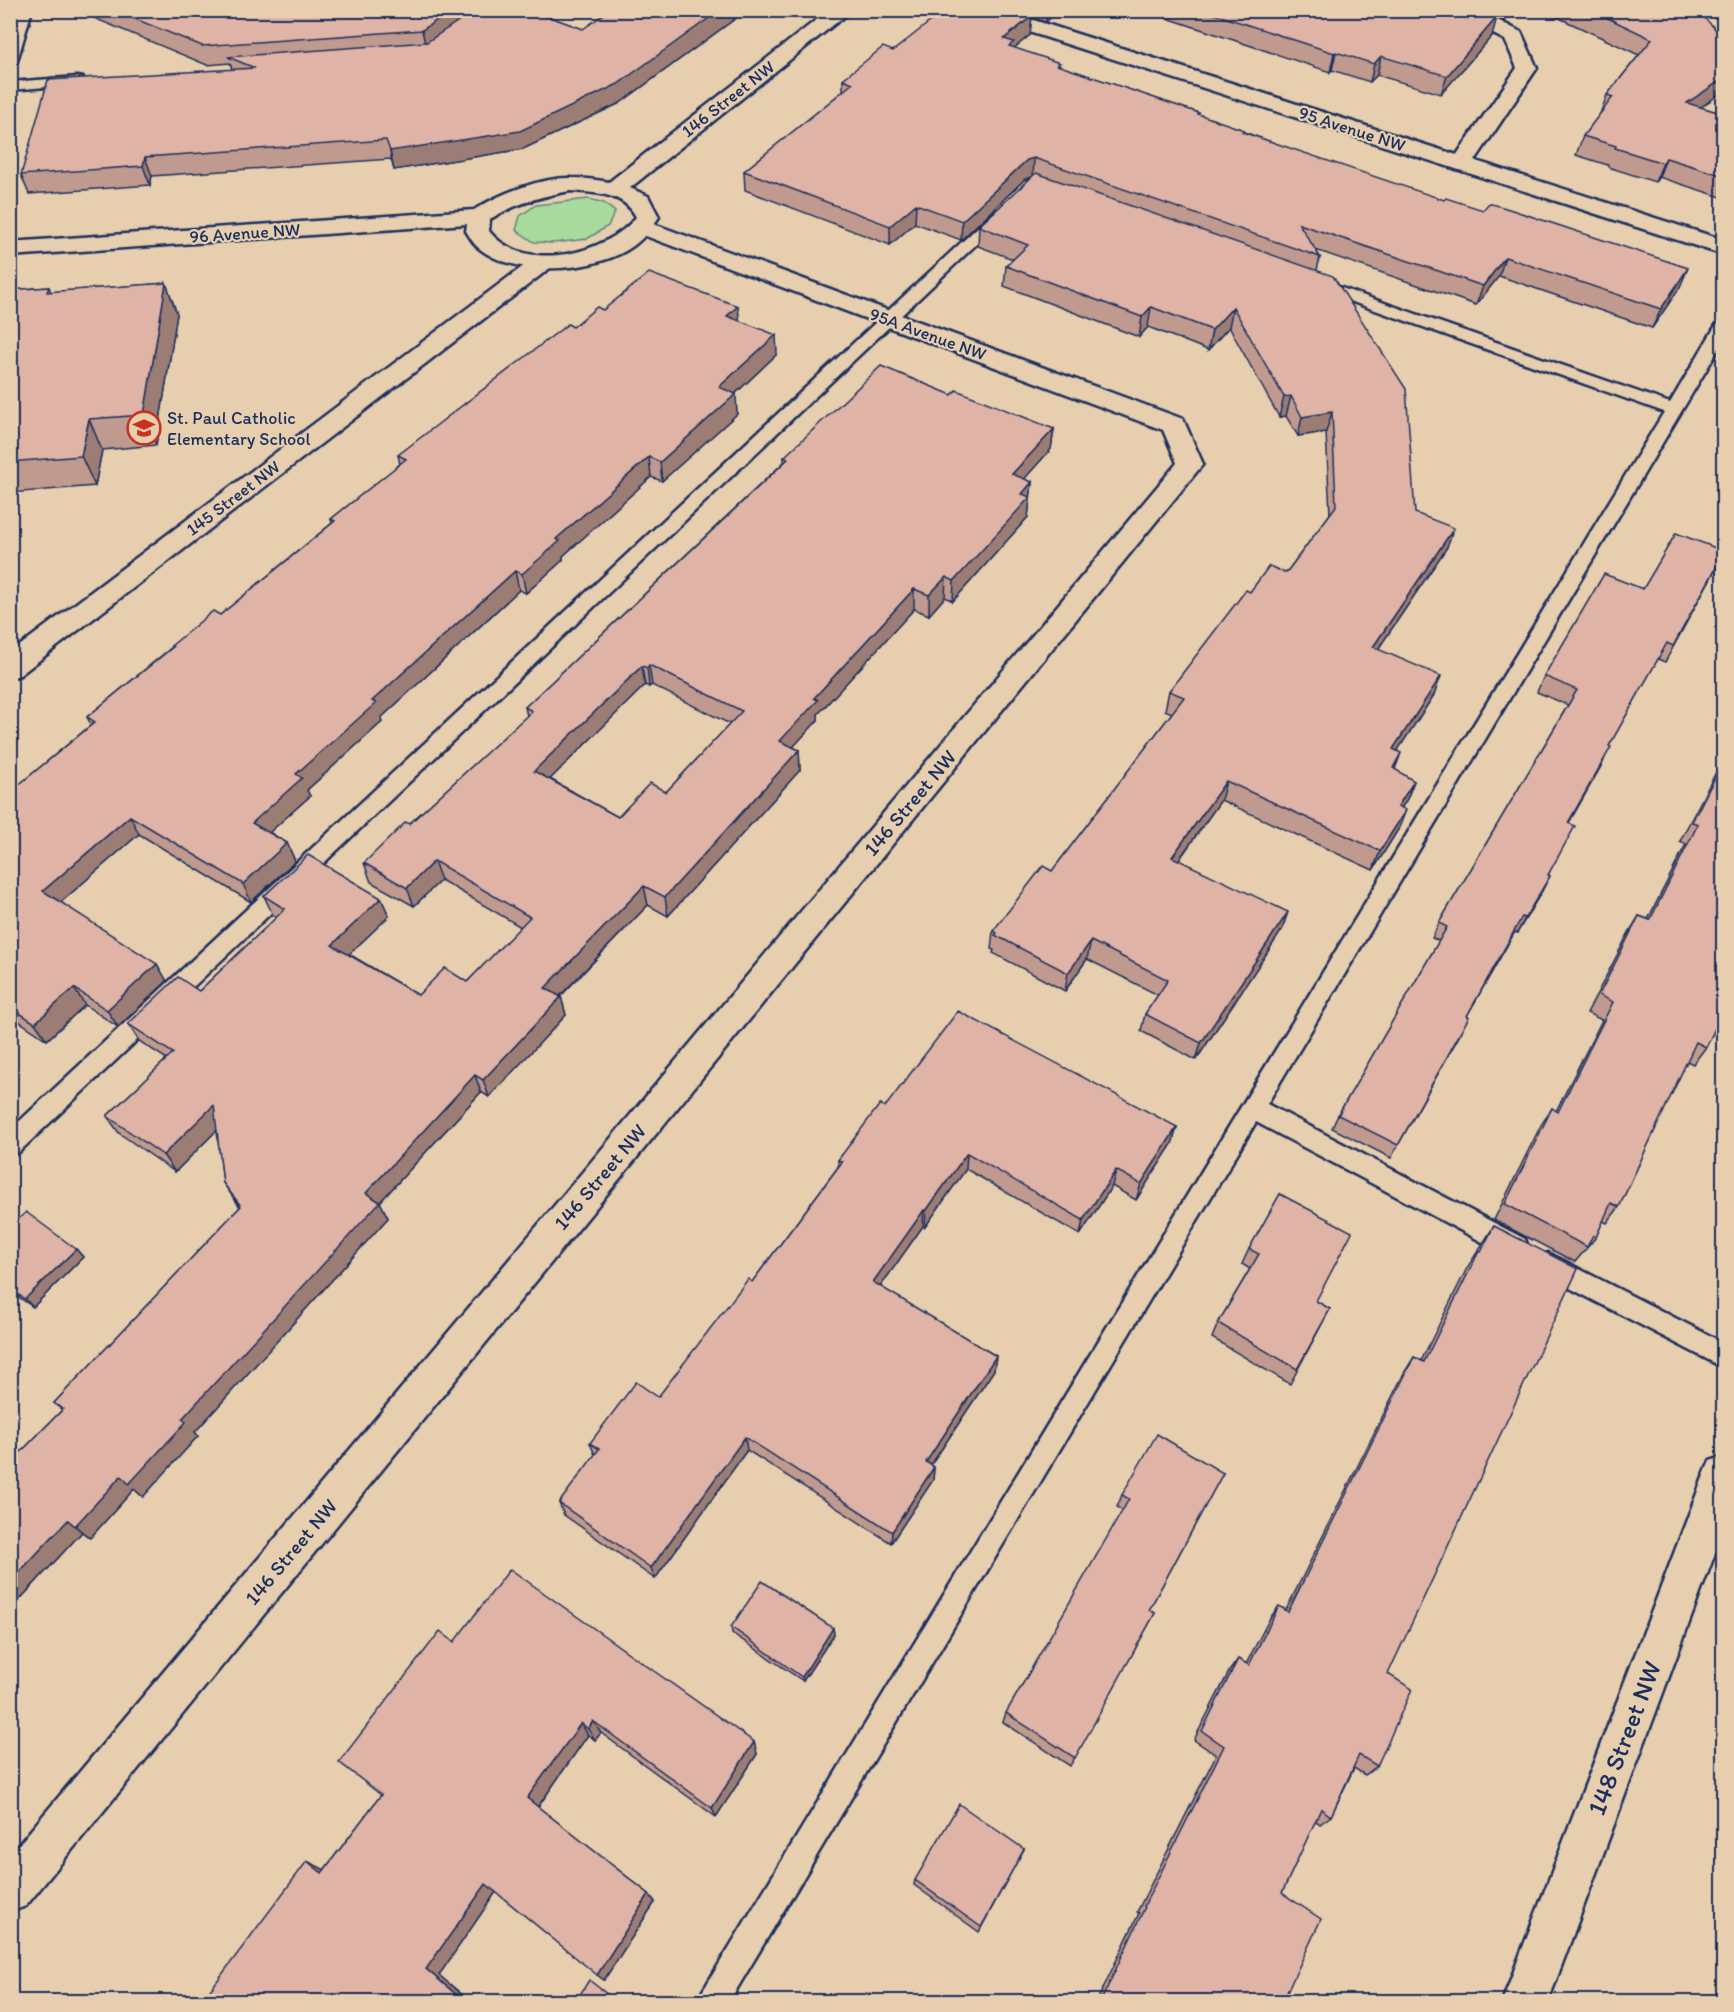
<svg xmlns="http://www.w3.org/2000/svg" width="1734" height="2012" viewBox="0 0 1734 2012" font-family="Itim,sans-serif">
<rect width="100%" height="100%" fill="#e6ceae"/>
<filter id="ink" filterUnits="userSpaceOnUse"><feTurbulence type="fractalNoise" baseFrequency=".0167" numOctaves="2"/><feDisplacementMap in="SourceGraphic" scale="12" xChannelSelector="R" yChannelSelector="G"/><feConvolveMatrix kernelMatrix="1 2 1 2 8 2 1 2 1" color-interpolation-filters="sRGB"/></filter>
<g filter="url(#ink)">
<!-- green -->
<polygon fill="#a7da9c" stroke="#61847d" stroke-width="1.5" points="589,199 604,203 615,212 608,226 587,239 554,243 534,242 516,230 520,216 536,205"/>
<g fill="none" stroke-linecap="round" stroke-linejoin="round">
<defs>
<g id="service">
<polygon points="18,10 32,10 17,61 10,65 10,36"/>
<polygon points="78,77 83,78 85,81 83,84 10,90 10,82"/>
<polygon points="1000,209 1008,214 1005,217 18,1153 10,1156 10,1130 995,211"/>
<polygon points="1316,279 1670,403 1716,325 1724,320 1724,340 1267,1104 1525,1239 1528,1247 1525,1255 1516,1258 1507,1255 1256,1122 729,2002 696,2002 1664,412 1310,287 1308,284"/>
<polygon points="1548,1253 1724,1343 1724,1368 1539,1272 1536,1264 1539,1256"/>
</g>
<g id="minor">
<polygon points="1451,10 1478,10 1521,32 1537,68 1470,168 1462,170 1454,168 1451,163 1517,68 1505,40 1454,14"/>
<polygon points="643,220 1183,419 1203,464 26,1906 10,1912 10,1855 1177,463 1163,430 635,232 632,227 635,222"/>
<polygon points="542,256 550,258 554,263 550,268 20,675 10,678 10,653 534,258"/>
<polygon points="1724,1456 1724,1529 1548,2002 1502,2002 1704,1475 1710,1461"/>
</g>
<g id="tertiary">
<path d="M829 10H852L630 188 648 196 659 217C650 230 641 242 627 250 590 272 516 277 480 249 474 245 470 237 466 231L467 224 10 256V242L474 210C499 194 541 177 572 178 584 178 597 180 609 182ZM570 191C594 193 624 192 636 217 606 255 523 274 489 231L490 219C515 204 541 196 570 191Z"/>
<polygon points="970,10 1002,10 1724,240 1724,255 973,14"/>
</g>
</defs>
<!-- service casing -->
<use href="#service" stroke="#1b2f5e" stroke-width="5"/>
<!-- minor casing -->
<use href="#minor" stroke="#1b2f5e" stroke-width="5"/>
<!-- tertiary casing -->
<use href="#tertiary" stroke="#1b2f5e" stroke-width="5"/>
<!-- service -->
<use href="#service" fill="#e6ceae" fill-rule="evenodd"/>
<!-- minor -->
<use href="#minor" fill="#e6ceae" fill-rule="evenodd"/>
<!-- tertiary -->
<use href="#tertiary" fill="#e6ceae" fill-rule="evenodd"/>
</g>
<!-- wall -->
<g fill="#c09a8e" stroke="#1b2f5e" stroke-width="1.5" fill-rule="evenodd">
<polygon points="91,10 530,10 583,29 736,18 620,103 523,149 394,170 391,159 152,176 150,185 29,194 21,175 232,69 230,63 207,65 94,18"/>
<polygon points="954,10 1059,10 1046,22 1031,17 1030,35 1014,48 1059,66 1199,113 1199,115 1244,130 1244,132 1680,287 1652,328 1499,276 1476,305 1316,250 1320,257 1317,270 1415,513 1447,547 1378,649 1434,695 1397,751 1395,770 1414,781 1407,799 1401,808 1399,828 1373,870 1221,800 1179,860 1282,930 1196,1060 1141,1031 1145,1014 1158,995 1087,959 1065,991 993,953 994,950 991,949 993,931 1052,871 1172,713 1165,710 1169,691 1250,592 1286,573 1330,514 1326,432 1298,436 1286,416 1279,417 1229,327 1208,350 1148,327 1139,337 1004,286 1006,266 1013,259 978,246 979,226 1031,177 1025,179 961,240 915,223 890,245 745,190 744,171 843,91 843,79 893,51 943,19"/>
<polygon points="1143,10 1483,10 1492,36 1441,94 1377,75 1370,82 1332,70 1330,72"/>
<polygon points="1483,10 1513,10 1504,21"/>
<polygon points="1533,10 1549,10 1542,15"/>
<polygon points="1555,10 1697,10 1701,107 1724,114 1724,198 1659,177 1655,182 1608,167 1608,165 1576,155 1583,136 1600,114 1607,95 1639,55 1553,15"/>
<polygon points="166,283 177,314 156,445 102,450 95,486 10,493 10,290 49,287 51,292"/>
<polygon points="603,310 739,320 777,354 735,394 737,414 662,481 651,477 563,556 563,560 526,593 519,590 381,718 382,722 307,790 310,796 269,832 287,843 295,861 251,902 139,834 61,902 167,981 118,1027 85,1005 47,1040 10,1015 10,969 11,968 10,967 10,792 91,725 87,717 172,647 171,646 220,615 332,523 331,519 400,464 398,455 573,327"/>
<path d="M952 395 1054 429 1051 449 1024 479 1032 482 1028 517 953 601 945 597 929 615 914 609 818 714V720L793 747 799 750 800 770 668 916 648 905 560 997H561L566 1015 489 1097 481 1092 380 1202 388 1218 195 1432 198 1436 143 1497 134 1489 90 1538 82 1532 10 1610V1463L62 1410 54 1403 240 1207 223 1183 217 1130 175 1172 119 1133 107 1116 167 1059 139 1041 128 1024 199 991 277 917 273 915 264 896 381 898 389 916 349 954 418 995 467 982 521 927 441 880 414 906 371 882 364 863 409 824 527 716 525 707 784 462V457ZM645 685 649 687 652 685 730 724 666 792 618 817 550 779Z"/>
<polygon points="1724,554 1665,662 1658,659 1609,746 1603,763 1569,823 1542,891 1517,933 1515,932 1467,1016 1462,1031 1391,1158 1332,1128 1338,1115 1439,941 1432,938 1439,923 1568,705 1537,692 1544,676 1643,589"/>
<polygon points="1724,759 1724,1010 1706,1047 1693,1064 1687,1061 1619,1207 1607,1223 1603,1221 1596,1237 1575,1262 1494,1220 1541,1125 1552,1108 1556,1111 1602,1020 1587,1013 1628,934 1639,916 1648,919 1686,844 1680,841 1715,774"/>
<polygon points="885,1107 1177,1127 1172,1144 1136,1200 1112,1186 1080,1235 966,1169 925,1227 923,1226 880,1287 996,1356 994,1370 931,1465 934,1467 933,1480 891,1543 747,1450 655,1579 564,1515 559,1503 595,1455 590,1443 658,1397 752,1282 838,1167 838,1160"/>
<polygon points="1280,1194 1316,1301 1330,1309 1290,1384 1212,1338 1218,1323 1250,1269 1242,1264 1249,1249"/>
<polygon points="1494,1226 1388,1674 1377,1766 1365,1775 1354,1768 1331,1816 1320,1824 1315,1820 1282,1893 1283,2001 1097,2001 1139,1913 1137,1912 1216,1755 1194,1740 1230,1670 1238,1659 1246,1664 1270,1618 1279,1606 1286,1610 1404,1373 1414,1357 1421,1361 1467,1268"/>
<polygon points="10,1227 76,1249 83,1257 33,1307 10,1291"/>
<polygon points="1223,1473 1149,1610 1155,1613 1070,1766 1003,1722 1006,1713 1123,1511 1117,1507 1122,1495"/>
<polygon points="731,1627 833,1628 834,1634 803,1681 732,1633"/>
<polygon points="454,1642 754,1742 757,1754 716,1817 601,1733 595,1740 588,1735 538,1807 649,1894 655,1902 604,1980 496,1892 439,1975 202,2001 324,1870 381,1795"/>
<polygon points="1024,1849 979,1932 914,1885 915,1880"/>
</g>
<!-- shaded-wall -->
<g fill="#9c7d74" stroke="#1b2f5e" stroke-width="1.5">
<polygon points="452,10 483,10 426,48 422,30"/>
<polygon points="720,10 736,10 736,18 620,103 523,149 394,170 390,151"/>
<polygon points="1047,10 1059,10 1046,22"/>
<polygon points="1507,10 1513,10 1504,21"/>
<polygon points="1543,10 1549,10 1542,15"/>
<polygon points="1032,16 1030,35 1013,49 1013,61 1004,39"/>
<polygon points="1497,17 1492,36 1441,94 1447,76"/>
<polygon points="1336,52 1332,70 1330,72 1334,53"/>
<polygon points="1381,56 1377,75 1370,82 1374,64"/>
<polygon points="1724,78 1724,91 1679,122 1687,103"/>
<polygon points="145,157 152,176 150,185 143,166"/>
<polygon points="1034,158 1033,177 1025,179 961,240 962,221 1027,160"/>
<polygon points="1666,158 1659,177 1655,182 1663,163"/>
<polygon points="916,204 915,223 890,245 890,226"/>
<polygon points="1505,257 1499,276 1476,305 1483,286"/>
<polygon points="1688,268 1680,287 1652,328 1661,309"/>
<polygon points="166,283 177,314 156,445 144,415"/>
<polygon points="738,306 740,325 727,316"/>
<polygon points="1151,307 1148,327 1139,337 1142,317"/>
<polygon points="1233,307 1229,327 1208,350 1212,330"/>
<polygon points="776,335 777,354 721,407 719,387"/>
<polygon points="736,394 737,414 662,481 660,462"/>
<polygon points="1291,396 1286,416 1279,417 1284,397"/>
<polygon points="1332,412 1326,432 1298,436 1302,417"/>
<polygon points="89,419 102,450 95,486 81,456"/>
<polygon points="1054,429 1051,449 1011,494 1012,474"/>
<polygon points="649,457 651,477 563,556 563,560 526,593 522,574 556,539"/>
<polygon points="1032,482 1028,517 953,601 954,581 1022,494"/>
<polygon points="1454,528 1447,547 1366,667 1373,647"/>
<polygon points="515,571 519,590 381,718 382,722 307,790 310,796 261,840 252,823 296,774 372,701"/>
<polygon points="946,577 945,597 929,615 929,595"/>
<polygon points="914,589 914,609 818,714 818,720 781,760 780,741 814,698"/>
<polygon points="649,665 652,685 649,687 647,668"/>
<polygon points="642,666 645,685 539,790 534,771"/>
<polygon points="1441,676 1434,695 1386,768 1393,749"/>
<polygon points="799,750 800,770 668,916 665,897"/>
<polygon points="1401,753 1394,772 1393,768"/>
<polygon points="1226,781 1221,800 1168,875 1172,857"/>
<polygon points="1414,781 1407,799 1391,824 1398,806"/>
<polygon points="1406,810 1399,828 1373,870 1380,851"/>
<polygon points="130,816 139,834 54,908 43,891"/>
<polygon points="287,843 295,861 251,902 243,884"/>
<polygon points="434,861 441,880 414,906 407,888"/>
<polygon points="1550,876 1542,891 1517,933 1525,918"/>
<polygon points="644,886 648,905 550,1006 545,988"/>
<polygon points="381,898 389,916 340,963 332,945"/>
<polygon points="1288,912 1282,930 1196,1060 1201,1043"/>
<polygon points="1091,941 1087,959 1065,991 1068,973"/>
<polygon points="157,964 167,981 118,1027 107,1010"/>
<polygon points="74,988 85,1005 47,1040 35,1023"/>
<polygon points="561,997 566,1015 489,1097 483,1080"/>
<polygon points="475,1075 481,1092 380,1202 388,1218 195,1432 198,1436 143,1497 134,1489 90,1538 75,1526 121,1476 182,1419 366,1193"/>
<polygon points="214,1105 225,1122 175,1172 163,1155"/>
<polygon points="1177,1127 1172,1144 1136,1200 1141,1184"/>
<polygon points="967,1153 966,1169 925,1227 926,1211"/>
<polygon points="1116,1170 1112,1186 1080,1235 1083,1220"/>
<polygon points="924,1210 923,1226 873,1297 873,1282"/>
<polygon points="76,1249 83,1257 33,1307 25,1299"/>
<polygon points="996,1356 994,1370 925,1474 926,1462"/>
<polygon points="745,1437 747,1450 655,1579 651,1568"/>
<polygon points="934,1467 933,1480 891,1543 892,1532"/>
<polygon points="68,1520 82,1532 10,1610 10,1582"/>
<polygon points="833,1628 834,1634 803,1681 802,1677"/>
<polygon points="593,1721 601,1733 595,1740 588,1729"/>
<polygon points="581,1723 588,1735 537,1808 527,1798"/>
<polygon points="754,1742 757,1754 716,1817 712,1808"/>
<polygon points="307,1861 323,1869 337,1881 322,1873"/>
<polygon points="486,1884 496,1892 439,1975 470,2001 464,2001 426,1969"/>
<polygon points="649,1894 655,1902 604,1980 597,1975"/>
</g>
<!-- building -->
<g fill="#dfb3a5" stroke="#1b2f5e" stroke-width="1.5" fill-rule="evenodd">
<polygon points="113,10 452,10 422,30 202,46"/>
<polygon points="475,10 530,10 583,29 610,10 720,10 618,84 520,131 390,151 386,140 145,157 143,166 21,175 48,80 255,68 228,57 427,42"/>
<polygon points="954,10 1015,10 1032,16 1004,39 1014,42 1009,46 1060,63 1057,65 1199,113 1198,114 1244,130 1242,132 1444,200 1446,198 1483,210 1489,203 1509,209 1688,268 1661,309 1505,257 1483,286 1299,224 1320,257 1034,158 1027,160 962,221 916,204 890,226 744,171 853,83 843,79 883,47 893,51 936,17 943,19"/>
<polygon points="1202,10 1483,10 1497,17 1447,76 1381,56 1374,64 1336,52 1334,53"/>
<polygon points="1591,10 1697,10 1724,38 1724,78 1687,103 1724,114 1724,176 1666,158 1663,163 1615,148 1616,146 1583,136 1613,97 1607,95 1652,39"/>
<polygon points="1036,173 1333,276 1406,389 1415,513 1454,528 1373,647 1441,676 1393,749 1401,753 1393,768 1414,781 1398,806 1406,810 1380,851 1226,781 1172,857 1288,912 1201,1043 1145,1014 1168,980 1091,941 1068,973 995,935 997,933 993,931 1043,866 1052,871 1184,697 1169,691 1246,590 1250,592 1269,566 1286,573 1336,506 1332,412 1302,417 1291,396 1284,397 1233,307 1212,330 1151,307 1142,317 1006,266 1028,245 979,226"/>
<polygon points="649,273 738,306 727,316 776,335 719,387 736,394 660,462 649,457 556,539 560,541 522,574 515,571 372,701 376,703 296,774 302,778 252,823 287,843 243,884 130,816 43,891 157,964 107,1010 74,988 35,1023 10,1007 10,969 13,967 10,964 10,792 95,722 87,717 173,647 171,646 213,611 220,615 335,521 331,519 406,459 398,455 568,324 573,327 597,307 603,310"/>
<polygon points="166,283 144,415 89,419 81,456 10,462 10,290 49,287 47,292"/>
<path d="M881 366 952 395 956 390 1054 429 1012 474 1032 482 1022 494 1030 497 954 581 946 577 929 595 914 589 814 698 818 700 780 741 799 750 665 897 644 886 545 988 561 997 483 1080 475 1075 366 1193 380 1202 182 1419 186 1422 129 1484 121 1476 75 1526 68 1520 10 1582V1463L63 1409 54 1403 241 1206 223 1183 214 1105 163 1155 107 1116 173 1053 128 1024 178 977 199 991 285 909 264 896 308 855 381 898 332 945 418 995 445 968 467 982 530 917 434 861 407 888 364 863 406 822 409 824 532 711 525 707 788 459 784 457ZM649 665 742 711 666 792 650 783 618 817 534 771 642 666 647 668Z"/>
<polygon points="1676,533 1724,551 1724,553 1673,646 1667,643 1609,746 1611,747 1568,823 1575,826 1548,875 1550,876 1525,918 1522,917 1467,1016 1469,1017 1398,1145 1338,1115 1447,927 1439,923 1577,690 1544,676 1604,574 1643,589"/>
<polygon points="1724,760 1724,1010 1706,1047 1696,1042 1619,1207 1611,1203 1596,1237 1593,1235 1587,1247 1505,1204 1552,1108 1558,1112 1613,1002 1599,995 1639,916 1650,920 1698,824 1692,822"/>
<polygon points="958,1011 1177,1127 1141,1184 1116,1170 1083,1220 967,1153 926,1211 924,1210 873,1282 996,1356 926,1462 934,1467 892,1532 745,1437 651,1568 559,1503 599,1449 590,1443 636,1382 658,1397 748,1279 752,1282 842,1162 838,1160 880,1104 885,1107"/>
<polygon points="1280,1194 1352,1232 1316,1301 1330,1309 1297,1369 1218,1323 1259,1254 1249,1249"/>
<polygon points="26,1212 76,1249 25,1299 10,1289 10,1227"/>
<polygon points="1494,1226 1578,1269 1388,1674 1412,1689 1377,1766 1359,1755 1331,1816 1321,1809 1282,1893 1321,1919 1283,2001 1101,2001 1145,1907 1144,1906 1224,1746 1202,1731 1238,1659 1249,1665 1279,1606 1288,1612 1414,1357 1424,1362 1479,1251 1481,1252"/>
<polygon points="1157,1434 1223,1473 1149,1610 1155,1613 1075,1758 1006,1713 1129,1499 1122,1495"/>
<polygon points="510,1569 754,1742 712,1808 593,1721 588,1729 581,1723 527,1798 649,1894 597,1975 486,1884 426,1969 464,2001 202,2001 307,1861 322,1873 381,1795 339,1762 440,1631 454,1642"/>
<polygon points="762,1581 833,1628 802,1677 731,1627"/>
<polygon points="959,1804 1024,1849 981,1927 915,1880"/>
<polygon points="589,1980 616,2001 576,2001"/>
</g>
</g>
<!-- icons -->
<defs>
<symbol id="school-ring" viewBox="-11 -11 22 22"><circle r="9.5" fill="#e6ceae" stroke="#c8321e" stroke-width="1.5"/><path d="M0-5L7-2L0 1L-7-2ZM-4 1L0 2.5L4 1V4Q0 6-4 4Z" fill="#c8321e"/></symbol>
</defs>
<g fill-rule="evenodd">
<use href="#school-ring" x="125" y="409" width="38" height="38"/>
</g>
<g text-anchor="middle" stroke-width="4.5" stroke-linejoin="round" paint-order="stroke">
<!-- far-street labels -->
<g font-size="18" fill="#1b2f5e" stroke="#e6ceae">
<text transform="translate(728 99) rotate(-38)" y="6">146 Street NW</text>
<text transform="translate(1352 129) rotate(18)" y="6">95 Avenue NW</text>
<text transform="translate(245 233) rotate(-4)" y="6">96 Avenue NW</text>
<text transform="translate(928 334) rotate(20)" y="6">95A Avenue NW</text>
<text transform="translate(233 498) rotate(-37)" y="6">145 Street NW</text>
</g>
<!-- far-poi labels -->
<g font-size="18" fill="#1b2f5e" stroke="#e6ceae" text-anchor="start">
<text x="167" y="424">St. Paul Catholic<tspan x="167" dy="21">Elementary School</tspan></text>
</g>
<!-- street labels -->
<g font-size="21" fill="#1b2f5e" stroke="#e6ceae">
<text transform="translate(910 803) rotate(-50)" y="7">146 Street NW</text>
<text transform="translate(600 1177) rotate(-50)" y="7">146 Street NW</text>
<text transform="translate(291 1552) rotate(-50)" y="7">146 Street NW</text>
</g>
<!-- near-street labels -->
<g font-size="26" fill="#1b2f5e" stroke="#e6ceae">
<text transform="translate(1624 1738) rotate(-69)" y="9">148 Street NW</text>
</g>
</g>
<!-- margin -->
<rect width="1734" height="2012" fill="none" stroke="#e6ceae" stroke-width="36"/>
<rect x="18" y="18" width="1698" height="1976" fill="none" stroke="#1b2f5e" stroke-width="2" filter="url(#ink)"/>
</svg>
